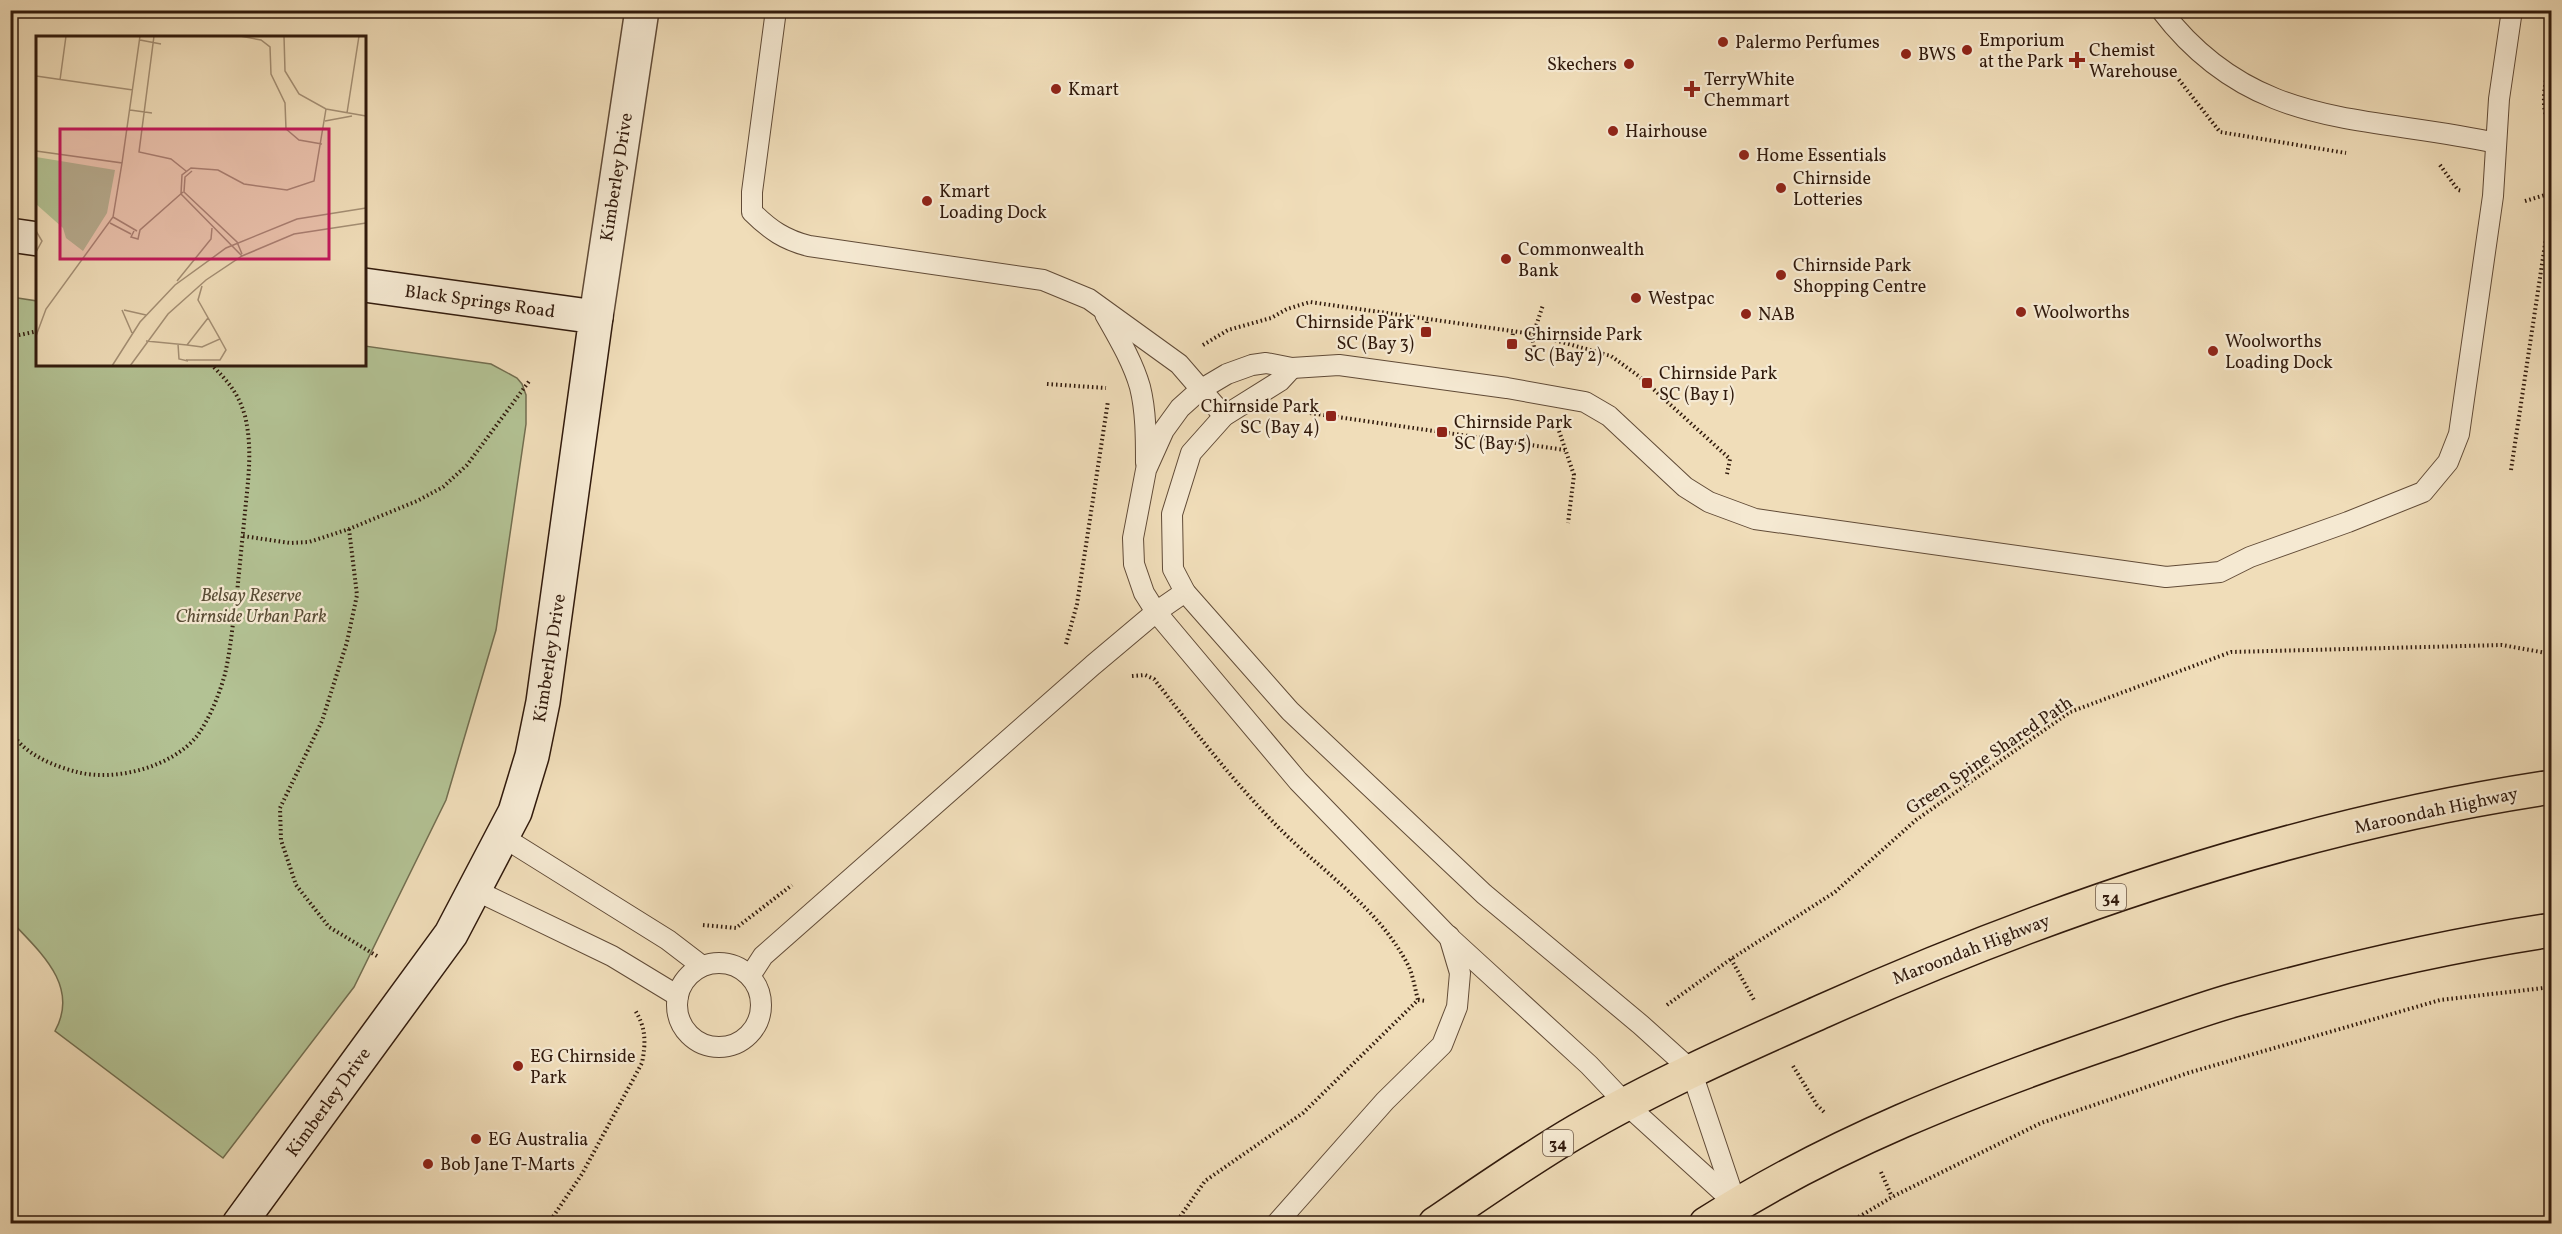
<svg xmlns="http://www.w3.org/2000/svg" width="2562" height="1234" viewBox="0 0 2562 1234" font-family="Vollkorn,serif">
<rect width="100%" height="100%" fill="#f0ddb9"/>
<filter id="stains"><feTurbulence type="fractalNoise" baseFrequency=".00333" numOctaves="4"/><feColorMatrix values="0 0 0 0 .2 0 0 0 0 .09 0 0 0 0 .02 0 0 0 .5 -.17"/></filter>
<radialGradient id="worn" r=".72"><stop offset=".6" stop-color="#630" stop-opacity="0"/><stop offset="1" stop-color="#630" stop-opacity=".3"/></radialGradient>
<!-- green -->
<path fill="#b3c294" stroke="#726e50" stroke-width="1.5" d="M11 297 37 301 38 364H364L365 346 491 364 517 378 522 384 526 395V424L496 630 446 800 354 987 223 1158 55 1031C80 986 40 952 11 921Z"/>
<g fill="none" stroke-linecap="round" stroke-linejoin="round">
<defs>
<g id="service">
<path d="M776 10 752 192V212C770 230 785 240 809 246L1043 280 1089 299 1179 364 1224 416"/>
<path d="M2161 10C2253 131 2364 114 2496 143"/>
<path d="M1105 314C1118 337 1133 362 1140 387 1146 411 1146 438 1146 463"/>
<polyline points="1292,368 1280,381 1224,416 1191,453 1172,514 1173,569 1185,592 1290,711 1484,894 1641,1025 1691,1070 1735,1201"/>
<polyline points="503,837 668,940 702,966"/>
<polyline points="475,890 612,956 678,996"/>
<circle cx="719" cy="1005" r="42"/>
<polyline points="750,976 763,956 1093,665 1156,612 1185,592"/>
<polyline points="1736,1204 1627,1105 1589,1065 1448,936 1298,781 1156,612 1144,593 1134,564 1133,538 1146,470 1164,430 1180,408 1200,390 1227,374 1252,365 1266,363 1292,368 1339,365 1507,388 1585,402 1609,416 1685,487 1709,502 1755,519 2166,577 2220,572 2250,557 2348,522 2423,492 2448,462 2459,434 2493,196 2499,99 2512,10"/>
<polyline points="1276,1224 1385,1101 1442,1045 1457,1007 1460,973 1449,936"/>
</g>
<polyline id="minor" points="596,317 642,10"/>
<g id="secondary">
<polyline points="10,235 38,239"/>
<polyline points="239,1224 451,934 515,812 532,756 543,702 596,317 364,285"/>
</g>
<g id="trunk">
<path d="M1435 1224C1482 1192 1529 1159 1577 1131 1656 1085 1740 1048 1823 1011 2055 907 2299 825 2552 787"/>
<path d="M1706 1224C1831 1144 1969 1090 2109 1042 2151 1028 2192 1012 2234 1000 2338 971 2445 946 2552 930"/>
</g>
</defs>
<!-- service casing -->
<use href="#service" stroke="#614b37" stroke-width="22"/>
<!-- minor casing -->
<use href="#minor" stroke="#614b37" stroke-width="36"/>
<!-- secondary casing -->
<use href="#secondary" stroke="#311a0c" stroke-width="36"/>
<!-- trunk casing -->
<use href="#trunk" stroke="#311a0c" stroke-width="36"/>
<!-- path -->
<g stroke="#311a0c" stroke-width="4" stroke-dasharray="1.5 3" stroke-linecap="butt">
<path d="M2552 50C2548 73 2536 108 2552 127"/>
<polyline points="2176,76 2220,132 2346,153"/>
<polyline points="2440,165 2458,190 2462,191"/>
<polyline points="2525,201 2552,193"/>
<polyline points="1426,332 1427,319"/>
<polyline points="10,337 38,331"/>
<polyline points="1512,344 1513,331"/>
<polyline points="1203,345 1228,330 1271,318 1287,309 1310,302 1533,334 1611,356 1640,377 1730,459 1727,474"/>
<polyline points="1537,360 1532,338 1543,305"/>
<polyline points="1047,384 1106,388"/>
<polyline points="1310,413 1565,450"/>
<polyline points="1559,431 1574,475 1568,523"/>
<polyline points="2511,470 2552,198"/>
<polyline points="349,529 357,595 347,642 322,721 280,808 281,840 296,885 329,927 377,956"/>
<polyline points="243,536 290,543 309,542 349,529 417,501 443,487 467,465 530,380"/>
<polyline points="1066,644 1077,604 1108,401"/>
<path d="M1132 676 1145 675 1154 679C1193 729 1232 780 1277 826 1321 871 1378 907 1408 965 1413 975 1415 989 1418 1000"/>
<path d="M10 729C21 753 53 766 77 772 115 782 172 767 197 736 210 718 219 695 225 674 231 648 233 619 237 593 240 563 243 532 246 502 249 473 252 445 245 416 238 392 228 382 211 364"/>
<polyline points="703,925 736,928 792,885"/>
<polyline points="1731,959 1754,1000"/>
<polyline points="1667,1005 1731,959 1835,892 1916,820 2070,712 2231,652 2502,645 2552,654"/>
<polyline points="1793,1066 1817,1105 1826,1114"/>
<polyline points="1881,1172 1892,1197"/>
<path d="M548 1224 582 1174 642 1063C646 1042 646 1028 635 1010"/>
<polyline points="1175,1224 1205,1181 1303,1113 1418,1000 1426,1001"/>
<polyline points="1847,1224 1892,1197 2041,1123 2188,1073 2440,1000 2552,987"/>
</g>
<!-- service -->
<use href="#service" stroke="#f5e9d2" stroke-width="20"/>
<!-- minor -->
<use href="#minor" stroke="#f5e9d2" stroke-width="33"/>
<!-- secondary -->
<use href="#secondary" stroke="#f5e9d2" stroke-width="33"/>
<!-- trunk -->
<use href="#trunk" stroke="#f0ddb9" stroke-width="33"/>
</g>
<!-- markers -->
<g fill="#8f2418" stroke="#f5e9d2" stroke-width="2">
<circle cx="1723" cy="42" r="6"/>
<circle cx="1967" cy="50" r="6"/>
<circle cx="1906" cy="54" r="6"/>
<path d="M2074 51h6v6h6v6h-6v6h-6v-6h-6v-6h6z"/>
<circle cx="1629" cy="64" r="6"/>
<circle cx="1056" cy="89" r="6"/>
<path d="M1689 80h6v6h6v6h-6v6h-6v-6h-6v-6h6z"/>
<circle cx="1613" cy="131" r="6"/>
<circle cx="1744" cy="155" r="6"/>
<circle cx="1781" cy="188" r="6"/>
<circle cx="927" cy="201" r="6"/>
<circle cx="1506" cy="259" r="6"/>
<circle cx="1781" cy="275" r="6"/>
<circle cx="1636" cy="298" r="6"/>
<circle cx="2021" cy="312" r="6"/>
<circle cx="1746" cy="314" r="6"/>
<rect x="1420" y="326" width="12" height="12" rx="3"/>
<rect x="1506" y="338" width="12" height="12" rx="3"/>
<circle cx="2213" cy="351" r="6"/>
<rect x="1641" y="377" width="12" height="12" rx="3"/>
<rect x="1325" y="410" width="12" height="12" rx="3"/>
<rect x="1436" y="426" width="12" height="12" rx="3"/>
<circle cx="518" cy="1066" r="6"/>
<circle cx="476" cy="1139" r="6"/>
<circle cx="428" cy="1164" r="6"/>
</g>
<g text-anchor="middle" stroke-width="4.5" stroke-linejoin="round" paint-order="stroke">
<!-- shield labels -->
<g fill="#f5e9d2" stroke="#6c5847" stroke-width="1.5">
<rect x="2096" y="884" width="30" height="26" rx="4.5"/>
<rect x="1543" y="1130" width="30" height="26" rx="4.5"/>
</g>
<g font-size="16" font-weight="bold" fill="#311a0c">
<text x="2111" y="903">34</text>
<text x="1558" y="1149">34</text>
</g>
<!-- poi labels -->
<g font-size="18" fill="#311a0c" stroke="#f5e9d2" text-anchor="start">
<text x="1979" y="46">Emporium<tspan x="1979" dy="21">at the Park</tspan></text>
<text x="1735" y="48">Palermo Perfumes</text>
<text x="2089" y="56">Chemist<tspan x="2089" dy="21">Warehouse</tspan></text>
<text x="1918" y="60">BWS</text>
<text x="1617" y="70" text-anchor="end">Skechers</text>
<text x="1704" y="85">TerryWhite<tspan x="1704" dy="21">Chemmart</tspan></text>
<text x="1068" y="95">Kmart</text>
<text x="1625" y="137">Hairhouse</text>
<text x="1756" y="161">Home Essentials</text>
<text x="1793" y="184">Chirnside<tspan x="1793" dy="21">Lotteries</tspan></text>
<text x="939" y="197">Kmart<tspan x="939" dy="21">Loading Dock</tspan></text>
<text x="1518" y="255">Commonwealth<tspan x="1518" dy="21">Bank</tspan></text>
<text x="1793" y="271">Chirnside Park<tspan x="1793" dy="21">Shopping Centre</tspan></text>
<text x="1648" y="304">Westpac</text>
<text x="2033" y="318">Woolworths</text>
<text x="1758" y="320">NAB</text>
<text x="1414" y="328" text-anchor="end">Chirnside Park<tspan x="1414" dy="21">SC (Bay 3)</tspan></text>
<text x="1524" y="340">Chirnside Park<tspan x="1524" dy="21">SC (Bay 2)</tspan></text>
<text x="2225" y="347">Woolworths<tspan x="2225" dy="21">Loading Dock</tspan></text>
<text x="1659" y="379">Chirnside Park<tspan x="1659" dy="21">SC (Bay 1)</tspan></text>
<text x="1319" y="412" text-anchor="end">Chirnside Park<tspan x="1319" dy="21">SC (Bay 4)</tspan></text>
<text x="1454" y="428">Chirnside Park<tspan x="1454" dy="21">SC (Bay 5)</tspan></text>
<text x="530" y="1062">EG Chirnside<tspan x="530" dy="21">Park</tspan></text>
<text x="488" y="1145">EG Australia</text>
<text x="440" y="1170">Bob Jane T-Marts</text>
</g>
<!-- street labels -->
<g font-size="18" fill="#311a0c" stroke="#f5e9d2">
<text transform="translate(616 177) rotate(-81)" y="6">Kimberley Drive</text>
<text transform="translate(480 301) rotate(8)" y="6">Black Springs Road</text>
<text transform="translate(549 658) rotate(-81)" y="6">Kimberley Drive</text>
<text transform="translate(1989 755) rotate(-34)" y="6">Green Spine Shared Path</text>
<text transform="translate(2436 810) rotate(-12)" y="6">Maroondah Highway</text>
<text transform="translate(1971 949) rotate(-21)" y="6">Maroondah Highway</text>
<text transform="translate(328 1102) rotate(-54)" y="6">Kimberley Drive</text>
</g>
<!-- park labels -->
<g font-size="18" font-style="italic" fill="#584c35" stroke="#f5e9d2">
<text x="251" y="601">Belsay Reserve<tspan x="251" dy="21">Chirnside Urban Park</tspan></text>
</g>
</g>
<!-- overview -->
<g transform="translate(36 36)">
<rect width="330" height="330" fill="#f0ddb9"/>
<path d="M0 121 79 134 71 177 47 215 30 202 27 192 0 168Z" fill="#b3c294"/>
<path fill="none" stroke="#a48f74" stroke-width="1.5" d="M118 0 103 116 135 123 150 135M204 0 225 4 234 11 235 38 249 67 250 93 263 104 286 108M248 0 249 35 263 58 290 73 330 80M104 4 125 8M0 40 97 54M24 44 30 0M94 74 116 77M311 77 323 0M289 85 316 80M0 115 86 127 77 181 10 273 0 300M86 127 104 0M156 135 149 141 148 156 201 206 206 218M77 181 101 195M74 187 95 198M0 195 6 205 0 216M98 195 95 201 102 203 104 194 147 156M206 220 145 158 146 139 155 132 182 134 208 148 251 154 278 145 290 73M141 245 175 203 176 192M86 274 96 297M88 274 110 279M110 305 151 309 172 282M142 308 143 323 152 325M151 309 166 311 184 303 162 264 166 250M150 324H184L190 314 184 303M76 330 104 286 139 249 190 212 261 183 330 172M94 330 132 278 170 244 206 220 258 198 330 187"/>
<path fill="#c2185b" fill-opacity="0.15" stroke="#c2185b" stroke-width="3" d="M24 93H293V223H24Z"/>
<rect width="330" height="330" fill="none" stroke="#311a0c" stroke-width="3"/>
</g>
<!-- margin -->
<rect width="2562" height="1234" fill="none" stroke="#f0ddb9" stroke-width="36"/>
<rect x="12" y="12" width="2538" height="1210" fill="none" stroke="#311a0c" stroke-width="3"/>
<rect x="18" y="18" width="2526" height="1198" fill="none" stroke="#311a0c" stroke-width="1.5"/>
<rect width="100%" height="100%" filter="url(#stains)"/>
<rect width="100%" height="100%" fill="url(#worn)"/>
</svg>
